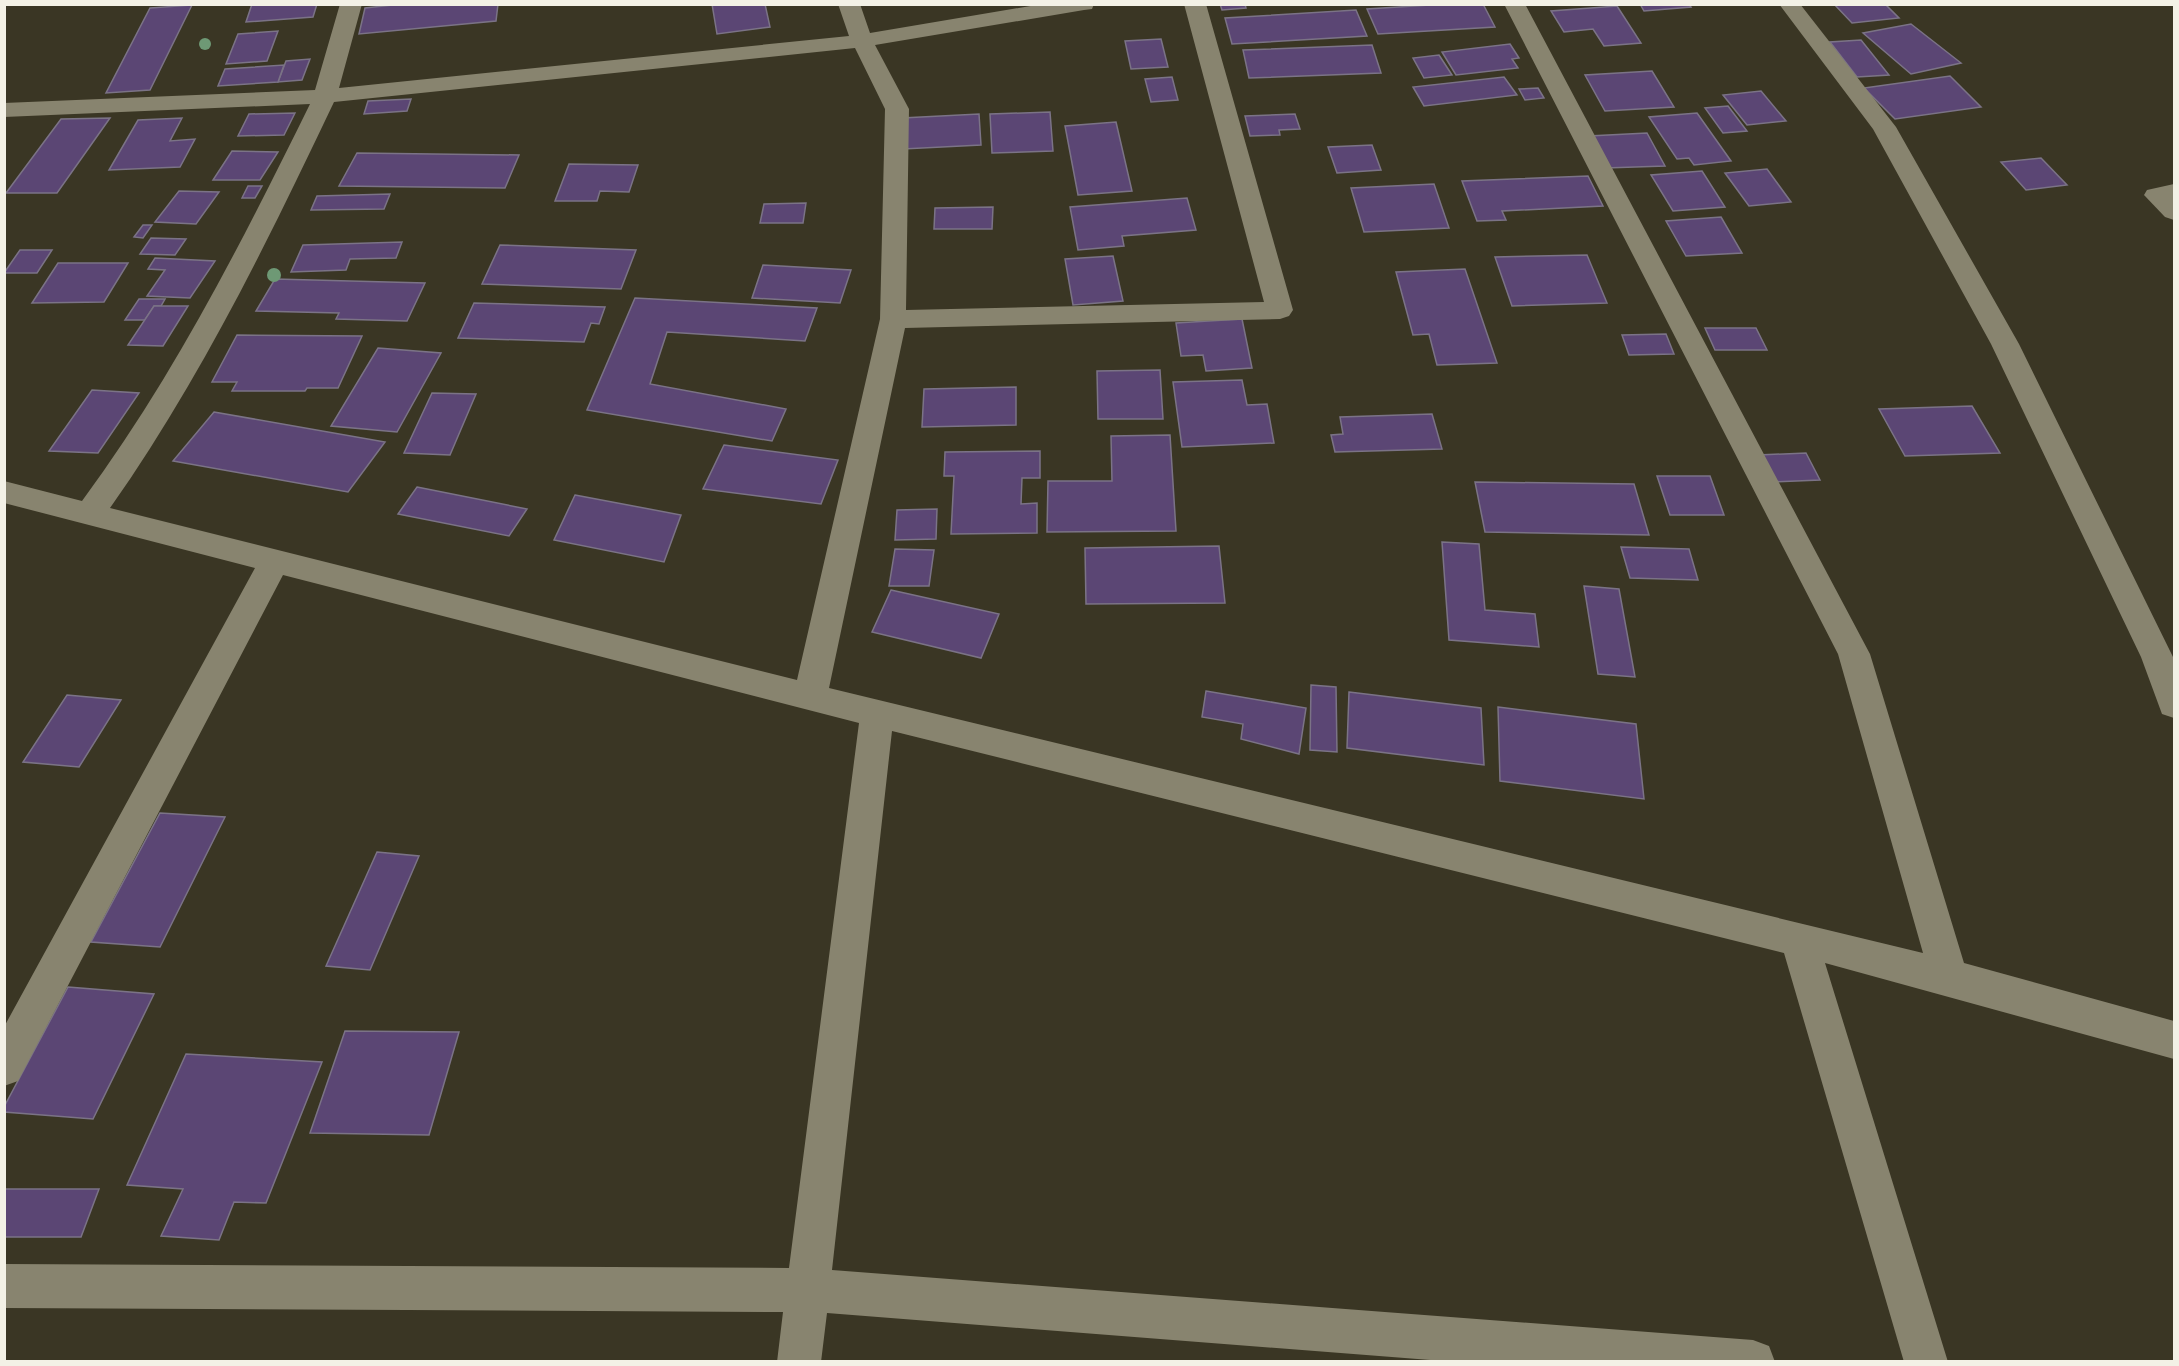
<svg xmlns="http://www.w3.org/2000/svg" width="2179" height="1366" viewBox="0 0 2179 1366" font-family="Jost,sans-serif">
<rect width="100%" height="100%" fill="#3a3624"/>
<!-- building -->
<g fill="#5b4674" stroke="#7b7386" stroke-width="1.5">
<polygon points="252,4 317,4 313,17 246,22"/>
<polygon points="402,4 498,4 496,21 359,34 365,8"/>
<polygon points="712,4 765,4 770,27 717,34"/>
<polygon points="1220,4 1245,4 1246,8 1222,10"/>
<polygon points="1446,4 1483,4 1495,27 1378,34 1367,9"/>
<polygon points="1640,4 1689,4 1691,7 1644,11"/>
<polygon points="1834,4 1885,4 1899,18 1852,23"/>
<polygon points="192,5 150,90 106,93 150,8"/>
<polygon points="1617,6 1641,43 1604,46 1593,29 1564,32 1551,11"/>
<polygon points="1356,10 1367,36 1232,44 1225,18"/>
<polygon points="1911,24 1961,63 1911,74 1863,33"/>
<polygon points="278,31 267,61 226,64 238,34"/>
<polygon points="1161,39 1168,67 1131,69 1125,41"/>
<polygon points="1861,40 1889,75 1857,77 1830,42"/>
<polygon points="1510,44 1519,58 1512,59 1518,68 1456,75 1442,52"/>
<polygon points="1372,45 1381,73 1249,78 1243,50"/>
<polygon points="1439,55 1452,75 1424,78 1413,58"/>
<polygon points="310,59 302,80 278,82 286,61"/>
<polygon points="284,65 278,82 218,86 225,69"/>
<polygon points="1652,71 1674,107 1605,111 1585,75"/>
<polygon points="1950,76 1981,107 1895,119 1864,88"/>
<polygon points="1172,77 1178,100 1151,102 1145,79"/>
<polygon points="1504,77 1517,95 1424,106 1413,87"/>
<polygon points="1538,88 1544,98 1525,100 1519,89"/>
<polygon points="1761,91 1786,121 1747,125 1723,95"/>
<polygon points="411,99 407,111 364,114 368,101"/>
<polygon points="1728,106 1747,131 1723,133 1705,108"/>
<polygon points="1050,112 1053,151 992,153 990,114"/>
<polygon points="295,113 284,135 238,136 249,114"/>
<polygon points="1697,113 1731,161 1694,165 1689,158 1677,159 1649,117"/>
<polygon points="979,114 981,145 903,149 902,118"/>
<polygon points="1295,114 1300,129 1279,130 1280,135 1250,136 1245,116"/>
<polygon points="110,118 57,193 6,193 61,119"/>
<polygon points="182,118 170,141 195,139 180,167 109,170 138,120"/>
<polygon points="1116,122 1132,191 1078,195 1065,126"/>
<polygon points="1647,133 1665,166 1605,168 1589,136"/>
<polygon points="1372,145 1381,170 1337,173 1328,147"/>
<polygon points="232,151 278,152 260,180 213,180"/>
<polygon points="357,153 519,155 505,188 339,186"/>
<polygon points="2041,158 2067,185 2026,190 2001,162"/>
<polygon points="569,164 638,165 629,192 600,191 597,201 555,201"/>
<polygon points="1767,169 1791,202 1749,206 1725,173"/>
<polygon points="1702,171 1725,207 1673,211 1651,175"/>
<polygon points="1588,176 1603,206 1502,211 1506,220 1477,221 1462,181"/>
<polygon points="1434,184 1449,228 1364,232 1351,188"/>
<polygon points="248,186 262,186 255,198 242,198"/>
<polygon points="179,191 219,192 196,224 155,222"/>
<polygon points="390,194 384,209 311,210 317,196"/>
<polygon points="1187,198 1196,230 1122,236 1124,246 1078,250 1070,207"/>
<polygon points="806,203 803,223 760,223 764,204"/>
<polygon points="993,207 992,229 934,229 935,208"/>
<polygon points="1721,217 1742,253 1686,256 1666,221"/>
<polygon points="143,225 152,225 143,238 134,237"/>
<polygon points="151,238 186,239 175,255 140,254"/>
<polygon points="402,242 396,258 350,259 346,270 291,272 303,245"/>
<polygon points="500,245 636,250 621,289 482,284"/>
<polygon points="20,250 52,250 37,273 4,273"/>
<polygon points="1587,255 1607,303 1512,306 1495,257"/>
<polygon points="1113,256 1123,301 1073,305 1065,259"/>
<polygon points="155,258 215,261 190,298 147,296 165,270 148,269"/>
<polygon points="58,263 128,263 104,302 32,303"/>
<polygon points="763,265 851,270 840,303 752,298"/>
<polygon points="1465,269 1497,363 1437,365 1429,334 1413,335 1396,272"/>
<polygon points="275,279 425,283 407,321 336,319 339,313 256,311"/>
<polygon points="635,298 817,308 805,341 667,332 650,384 786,409 772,441 587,410"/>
<polygon points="139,299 165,299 161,306 154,306 145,320 125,320"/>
<polygon points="474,303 605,307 599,324 591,323 584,342 458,338"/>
<polygon points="154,306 188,306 163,346 128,345"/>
<polygon points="1242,319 1252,368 1206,371 1203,355 1181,356 1176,323"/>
<polygon points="1705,328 1756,328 1767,350 1715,350"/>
<polygon points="1666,334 1674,354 1629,355 1622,335"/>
<polygon points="237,335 362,336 338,388 307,388 305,391 232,391 237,382 212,382"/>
<polygon points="378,348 441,353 397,432 331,426"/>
<polygon points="1160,370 1163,419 1098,419 1097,371"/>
<polygon points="1242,380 1247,405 1267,404 1274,443 1182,447 1173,382"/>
<polygon points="1016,387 1016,425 922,427 924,389"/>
<polygon points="92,390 139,393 98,453 49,451"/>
<polygon points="432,393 476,394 450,455 404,453"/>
<polygon points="1972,406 2000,453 1905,456 1879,409"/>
<polygon points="214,412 385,442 348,492 173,461"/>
<polygon points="1432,414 1442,449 1335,452 1331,435 1343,434 1340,417"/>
<polygon points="1170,435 1176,531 1047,532 1048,481 1112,481 1111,436"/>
<polygon points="724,445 838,460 821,504 703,489"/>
<polygon points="1040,451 1040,478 1022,478 1021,504 1037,503 1037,533 951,534 954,476 944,476 945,452"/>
<polygon points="1806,453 1820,480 1770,482 1758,455"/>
<polygon points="1657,476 1710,476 1724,515 1670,515"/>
<polygon points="1475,482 1634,484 1649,535 1485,532"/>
<polygon points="417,487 527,509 509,536 398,514"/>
<polygon points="575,495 681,515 664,562 554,540"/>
<polygon points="937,509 936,539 895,540 897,510"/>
<polygon points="1442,542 1479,544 1485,610 1535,614 1539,647 1449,640"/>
<polygon points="1219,546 1225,603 1086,604 1085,548"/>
<polygon points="1621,547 1689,549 1698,580 1630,578"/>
<polygon points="895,549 934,550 929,586 889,586"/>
<polygon points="1584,586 1619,589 1635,677 1598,674"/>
<polygon points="891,590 999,614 981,658 872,632"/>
<polygon points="1311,685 1336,687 1337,752 1310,750"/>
<polygon points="1206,691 1306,708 1299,754 1241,739 1243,724 1202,717"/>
<polygon points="1349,692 1481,708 1484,765 1347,748"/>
<polygon points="67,695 121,700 79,767 23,762"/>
<polygon points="1498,707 1636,724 1644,799 1500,781"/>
<polygon points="160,813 225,817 160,947 91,942"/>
<polygon points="377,852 419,856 370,970 326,966"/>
<polygon points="68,987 154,994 93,1119 4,1112 4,1107"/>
<polygon points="345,1031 459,1032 429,1135 310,1133"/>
<polygon points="186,1054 322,1062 266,1203 234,1202 219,1240 161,1236 183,1189 127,1185"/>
<polygon points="4,1189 99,1189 81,1237 4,1237"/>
</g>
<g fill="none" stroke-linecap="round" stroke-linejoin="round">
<!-- minor -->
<g fill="#88846f" fill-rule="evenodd">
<path d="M340 4H362L339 88 849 36 838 4H860L870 33 1042 4H1094L1092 9 1084 10 875 45 909 109 906 310 1264 302 1184 4H1206L1293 310 1289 316 1280 319 905 328 829 688 1923 953 1838 654 1504 4H1525L1870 654 1964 963 2174 1021V1059L1825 963 1948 1362H1904L1784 953 892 731 832 1270 1753 1340 1769 1346 1775 1362H1456L827 1313 821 1362H777L783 1312 4 1308V1264L789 1268 859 723 283 575 18 1081 4 1086V1027L255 568 4 503V481L82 501C173 378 243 240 310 104L4 117V103L315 90ZM855 48 885 109 880 319 797 680 110 508C199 382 268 241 334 102Z"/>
<polygon points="1779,4 1800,4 1896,127 2019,344 2173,657 2174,718 2162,714 2141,657 1991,344 1873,129"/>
<polygon points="2174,184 2174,220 2165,217 2144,195 2147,190"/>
</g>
</g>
<!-- trees -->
<g fill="#6e9975">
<circle cx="205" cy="44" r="6"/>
<circle cx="274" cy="275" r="7"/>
</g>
<!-- border -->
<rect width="2179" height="1366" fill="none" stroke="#f3f1e6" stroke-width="12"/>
</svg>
